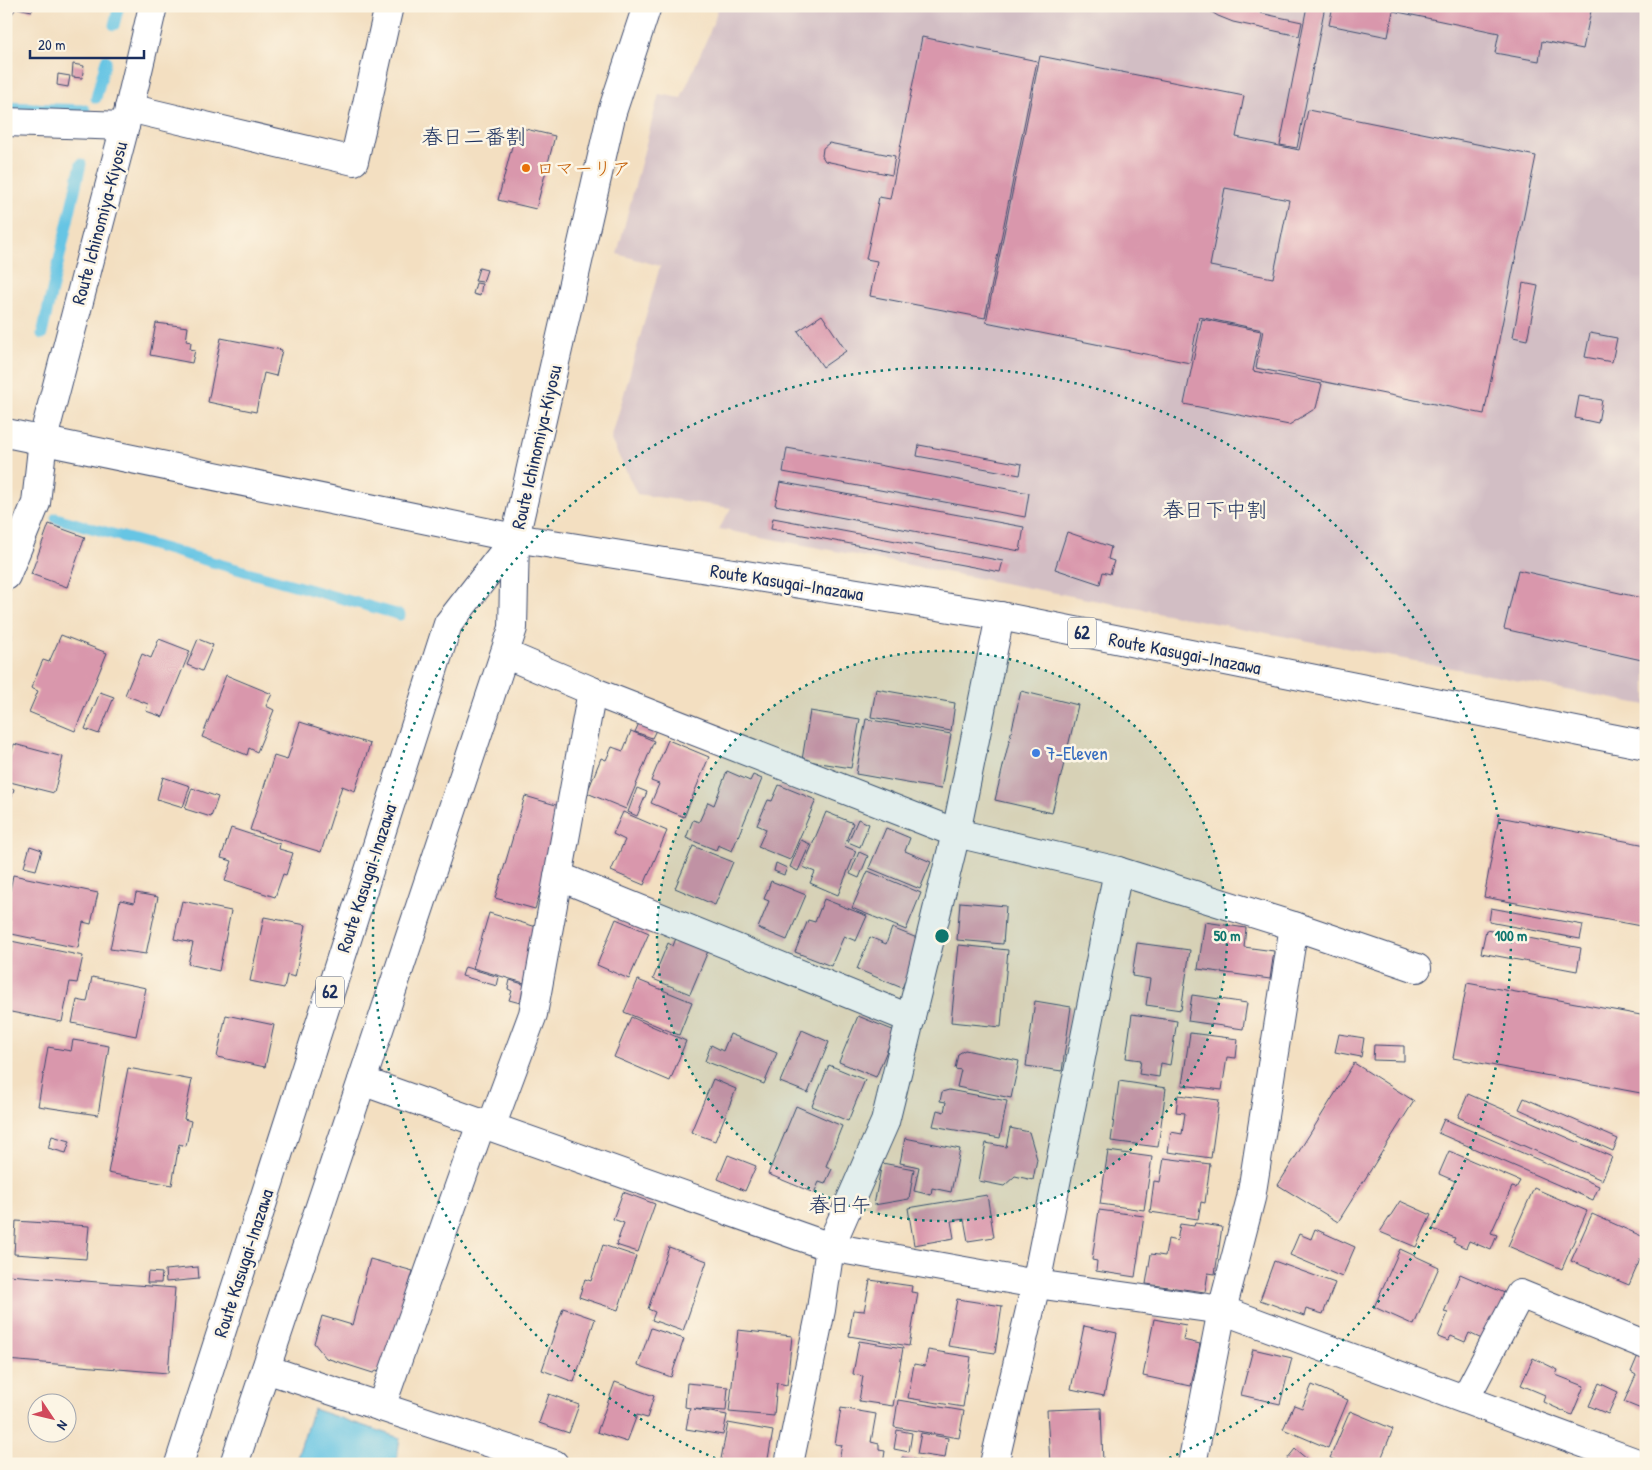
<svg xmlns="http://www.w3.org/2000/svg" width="1652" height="1470" viewBox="0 0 1652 1470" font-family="'Patrick Hand','Klee One',sans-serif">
<rect width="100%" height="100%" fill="#fcf5e5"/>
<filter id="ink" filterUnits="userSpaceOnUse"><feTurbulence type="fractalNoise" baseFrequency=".02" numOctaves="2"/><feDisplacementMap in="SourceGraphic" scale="10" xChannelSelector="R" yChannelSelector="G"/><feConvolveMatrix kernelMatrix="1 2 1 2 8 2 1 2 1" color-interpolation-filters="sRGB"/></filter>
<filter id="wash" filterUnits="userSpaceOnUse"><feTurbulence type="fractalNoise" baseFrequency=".0096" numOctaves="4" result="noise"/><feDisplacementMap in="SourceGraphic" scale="20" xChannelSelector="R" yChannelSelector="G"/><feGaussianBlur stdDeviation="1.12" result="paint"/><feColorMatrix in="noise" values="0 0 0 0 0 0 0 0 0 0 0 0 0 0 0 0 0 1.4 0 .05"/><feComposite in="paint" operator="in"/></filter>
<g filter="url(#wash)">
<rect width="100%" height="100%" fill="#f3dfc1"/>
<!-- industrial -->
<polygon fill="#d2bec4" points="719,6 1646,6 1646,705 719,529 731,508 637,494 611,440 660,266 617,254 659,94 681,98 709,34"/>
<!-- water -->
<polygon fill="#66c5e4" stroke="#407aa1" points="313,1409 400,1438 396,1464 295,1464"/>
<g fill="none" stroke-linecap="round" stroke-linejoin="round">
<!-- stream -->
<g stroke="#66c5e4" stroke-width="11">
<polyline points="114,25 119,6"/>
<polyline points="96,98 106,60"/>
<polyline points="6,107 85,110"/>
<polyline points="42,334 81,164"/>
<polyline points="56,518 400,615"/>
</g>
</g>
<g id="blocks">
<!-- building -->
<g fill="#d997ac" fill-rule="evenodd">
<polygon points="6,6 16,6 15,10 6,21"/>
<polygon points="17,6 33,6 32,11 17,8"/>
<polygon points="1202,6 1261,6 1260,13 1302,22 1299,36 1233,22 1218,16"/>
<polygon points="1307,6 1325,6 1297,148 1280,145"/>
<polygon points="1333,6 1592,6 1583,49 1542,41 1539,61 1495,53 1499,33 1393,11 1388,37 1329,25"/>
<polygon points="922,37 1037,61 985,318 870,296 877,261 866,259 879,197 890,199"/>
<path d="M1040 56 1244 96 1236 137 1299 150 1308 110 1536 156 1484 414 1256 368 1263 330 1199 317 1190 363 986 322ZM1225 188 1289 200 1273 278 1210 266Z"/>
<polygon points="73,64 84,66 82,78 72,77"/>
<polygon points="58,74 70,76 68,87 57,85"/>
<polygon points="517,127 555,136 536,209 498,200"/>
<polygon points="829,143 895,156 892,175 825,161 822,156 823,148"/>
<polygon points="479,268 487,270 483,282 475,281"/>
<polygon points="476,283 482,284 480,296 473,294"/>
<polygon points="1523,283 1538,286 1527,340 1513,337"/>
<polygon points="822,315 846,351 823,367 798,331"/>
<polygon points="1202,319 1261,331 1253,371 1322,384 1316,408 1289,425 1184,404"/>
<polygon points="156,323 188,327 186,341 191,342 190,349 195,350 192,363 150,355"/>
<polygon points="1590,333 1617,338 1612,362 1585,357"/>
<polygon points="221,338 282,350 276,376 264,373 256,412 208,402"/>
<polygon points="1579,396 1602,400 1598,423 1575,418"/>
<polygon points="919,445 1022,464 1020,475 917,456"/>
<polygon points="787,448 1029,493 1025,517 783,472"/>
<polygon points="780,482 1024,527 1020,551 775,505"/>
<polygon points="773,518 1003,561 1000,572 771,529"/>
<polygon points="49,524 85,537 67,587 31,574"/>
<polygon points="1067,532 1111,547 1108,559 1114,561 1110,574 1103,572 1100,584 1055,569"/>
<polygon points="1518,570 1646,599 1646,661 1504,629"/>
<polygon points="61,635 107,653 75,731 29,712 38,691 31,688 43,660 49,662"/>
<polygon points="6,636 12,638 6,651"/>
<polygon points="159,639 190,651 163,717 146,711 148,704 125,695 142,654 151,658"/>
<polygon points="198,639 213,645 202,671 187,665"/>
<polygon points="226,675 272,694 266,706 274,710 257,752 249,748 247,755 202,737"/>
<polygon points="876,689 955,703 951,731 871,717"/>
<polygon points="1021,691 1078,705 1052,813 995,800"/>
<polygon points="100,692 114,697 99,734 85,729"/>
<polygon points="810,711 860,719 851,768 802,760"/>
<polygon points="866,719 951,734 941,789 856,774"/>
<polygon points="300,722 370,744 355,791 342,786 321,852 250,830 274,756 287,760"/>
<polygon points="639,723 656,730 652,738 635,732"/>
<polygon points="631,731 654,741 626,809 587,793 601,758 606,760 612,747 623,751"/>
<polygon points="668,740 709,757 684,817 651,803 659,784 651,781"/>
<polygon points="14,744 63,757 54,793 6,781 6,771"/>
<polygon points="727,771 750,781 753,775 762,779 732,851 718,845 716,850 686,838 693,820 699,822 708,802 714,805"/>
<polygon points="163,777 190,786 183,807 157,799"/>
<polygon points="779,785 816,800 790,860 758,847 766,829 757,825 768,800 772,801"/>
<polygon points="6,787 14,789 7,815 6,815"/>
<polygon points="192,788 218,797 211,817 185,809"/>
<polygon points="637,788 647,792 637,816 628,812"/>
<polygon points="525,796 566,808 535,909 495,898"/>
<polygon points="623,812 667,831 644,885 611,871 625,840 613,834"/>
<polygon points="826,812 853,823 844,846 856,851 838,895 810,883 815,872 803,867"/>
<polygon points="1499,817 1646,845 1646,927 1484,897"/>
<polygon points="858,819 869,824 860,847 848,842"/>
<polygon points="231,828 280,844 279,849 293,853 286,875 283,874 275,897 225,881 232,861 221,858"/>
<polygon points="886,828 910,838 905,851 931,862 920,889 869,868"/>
<polygon points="801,840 810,844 798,871 790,867"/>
<polygon points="30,846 42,850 36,870 24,867"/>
<polygon points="693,846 733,862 715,905 675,888"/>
<polygon points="859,852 868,856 859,878 850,874"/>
<polygon points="776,863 787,868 784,875 774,871"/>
<polygon points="868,871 921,893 906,930 852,908"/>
<polygon points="13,875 98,893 91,924 83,922 78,948 7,933 10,919 6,919 6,911"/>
<polygon points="771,881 806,895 787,940 758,928 769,901 764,899"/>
<polygon points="136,893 158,897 146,954 110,949 120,900 134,903"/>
<polygon points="824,899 867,916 856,941 844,936 831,966 795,952 808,920 815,922"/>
<polygon points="182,901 231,911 219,971 188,964 193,943 174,939"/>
<polygon points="960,902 1006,906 1003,944 957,940"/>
<polygon points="1491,908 1583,925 1580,939 1489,922"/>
<polygon points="489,913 540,928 524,983 473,968"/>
<polygon points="264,917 306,925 295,977 287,975 284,988 250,981"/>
<polygon points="616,919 649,933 629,979 597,965"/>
<polygon points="1205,922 1246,928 1244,947 1274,951 1270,979 1198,969"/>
<polygon points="892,928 922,940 902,988 857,969 870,937 886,944"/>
<polygon points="1486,930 1581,948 1577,971 1481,953"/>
<polygon points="676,938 708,951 690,994 653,979 668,943 673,946"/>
<polygon points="11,941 83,956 77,983 70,982 62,1022 6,1011 6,961"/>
<polygon points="1137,943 1190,950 1181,1010 1146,1005 1150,979 1132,976"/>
<polygon points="959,945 1008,950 1001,1027 951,1022"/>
<polygon points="465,967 499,977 497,986 462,976"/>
<polygon points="92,977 146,988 136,1036 72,1023 77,1000 87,1002"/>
<polygon points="510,980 529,986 524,1004 509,1000 512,991 508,989"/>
<polygon points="638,980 692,1002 679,1035 624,1012"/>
<polygon points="1467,983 1646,1016 1646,1094 1453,1058"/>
<polygon points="1192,995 1247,1003 1243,1029 1188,1021"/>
<polygon points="1035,1001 1071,1007 1062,1071 1026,1066"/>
<polygon points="1132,1014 1177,1021 1170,1065 1161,1063 1159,1077 1139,1074 1141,1060 1126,1058"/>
<polygon points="226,1015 274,1025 265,1067 217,1057"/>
<polygon points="858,1016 895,1031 876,1077 839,1062"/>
<polygon points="631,1017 686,1041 670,1081 614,1057"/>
<polygon points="802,1030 829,1042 808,1093 780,1082"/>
<polygon points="1190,1033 1238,1039 1236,1058 1227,1057 1222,1090 1182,1085"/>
<polygon points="730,1034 777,1053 764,1084 705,1061 711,1045 723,1051"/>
<polygon points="1339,1034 1364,1038 1361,1057 1335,1052"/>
<polygon points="73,1040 109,1046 98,1115 38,1106 48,1047 71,1051"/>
<polygon points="1374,1045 1404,1046 1404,1061 1373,1060"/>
<polygon points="965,1050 1019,1061 1011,1098 957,1087 961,1070 955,1069 958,1054"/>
<polygon points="1354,1063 1414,1101 1338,1222 1278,1185"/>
<polygon points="829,1065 865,1080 848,1121 812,1106"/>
<polygon points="128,1068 192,1080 184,1119 191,1121 186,1146 179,1144 172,1185 108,1173"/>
<polygon points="713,1079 736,1089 715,1141 691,1132"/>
<polygon points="1119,1081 1166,1088 1158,1147 1111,1141"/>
<polygon points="949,1090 1007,1101 1000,1138 933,1126 937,1110 944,1112 946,1102 940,1101 942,1092"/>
<polygon points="1468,1094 1612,1157 1602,1180 1458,1117"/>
<polygon points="1178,1095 1219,1100 1211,1158 1168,1152 1171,1132 1182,1134 1185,1113 1176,1112"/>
<polygon points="1524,1098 1618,1139 1613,1151 1519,1109"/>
<polygon points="796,1106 842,1126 826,1166 832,1169 825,1184 819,1182 814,1193 768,1174"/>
<polygon points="1444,1119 1599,1186 1593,1200 1438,1133"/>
<polygon points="1010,1128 1029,1132 1037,1159 1033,1180 1015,1176 1004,1186 979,1181 986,1143 1006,1147"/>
<polygon points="52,1136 70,1141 66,1153 48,1148"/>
<polygon points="905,1138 960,1149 951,1192 932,1188 931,1195 914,1191 919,1167 900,1163"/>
<polygon points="1108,1151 1152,1157 1144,1210 1100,1204"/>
<polygon points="1449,1151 1520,1181 1516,1188 1512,1187 1491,1233 1497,1235 1491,1250 1469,1241 1466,1248 1453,1242 1455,1238 1433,1229 1455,1181 1439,1174"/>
<polygon points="728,1155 756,1166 745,1191 718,1179"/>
<polygon points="1164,1158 1210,1164 1205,1203 1201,1202 1198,1219 1150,1212 1154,1181 1160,1182"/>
<polygon points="882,1163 914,1169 909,1199 874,1205"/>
<polygon points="1534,1188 1587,1211 1562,1269 1508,1246"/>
<polygon points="623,1192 655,1204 638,1252 616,1245 624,1223 613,1219"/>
<polygon points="987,1195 994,1237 968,1241 964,1219 951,1221 954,1238 914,1245 908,1208"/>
<polygon points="1400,1201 1431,1215 1416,1247 1380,1232"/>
<polygon points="1099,1210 1144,1216 1135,1277 1096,1271 1097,1261 1092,1260"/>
<polygon points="1592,1214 1646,1238 1646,1246 1629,1285 1571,1261"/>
<polygon points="16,1221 89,1226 86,1259 14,1254"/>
<polygon points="1195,1223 1222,1227 1215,1274 1208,1273 1205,1292 1146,1284 1151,1254 1165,1256 1168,1239 1177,1241 1180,1224 1194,1226"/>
<polygon points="1315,1229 1355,1247 1342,1277 1290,1255 1299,1234 1311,1239"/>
<polygon points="603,1245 636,1256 618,1310 579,1297 585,1279 591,1281"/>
<polygon points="669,1247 707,1261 683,1331 652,1320 655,1312 648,1309"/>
<polygon points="1400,1249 1439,1267 1414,1325 1374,1307"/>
<polygon points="370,1259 413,1271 386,1366 373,1373 326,1358 314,1343 322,1316 352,1325"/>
<polygon points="1274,1261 1335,1283 1323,1314 1306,1309 1304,1316 1260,1300"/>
<polygon points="198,1267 199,1279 166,1282 165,1270"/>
<polygon points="148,1272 162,1273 161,1283 147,1283"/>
<polygon points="1460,1274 1507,1294 1486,1341 1469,1333 1465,1342 1451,1336 1448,1341 1438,1337 1448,1313 1444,1312"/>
<polygon points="8,1275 175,1288 168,1373 6,1360 6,1296"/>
<polygon points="870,1280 912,1286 911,1292 918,1293 909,1346 849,1336 853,1310 864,1311"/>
<polygon points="957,1299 1002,1306 995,1353 948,1346"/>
<polygon points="563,1308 595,1319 574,1382 542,1370"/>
<polygon points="1154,1319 1186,1325 1183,1340 1200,1344 1191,1386 1143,1376"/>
<polygon points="1084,1326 1117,1333 1104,1396 1071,1389"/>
<polygon points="651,1328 684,1339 671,1377 638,1365"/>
<polygon points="738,1330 792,1336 787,1385 777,1383 774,1416 729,1412"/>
<polygon points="859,1341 903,1348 893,1406 859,1401 863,1376 853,1374"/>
<polygon points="1253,1349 1292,1358 1280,1404 1241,1395"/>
<polygon points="928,1350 971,1357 963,1407 908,1398 914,1364 925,1366"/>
<polygon points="1639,1353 1646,1355 1646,1411 1624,1402 1636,1375 1631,1372"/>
<polygon points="1533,1358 1558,1370 1556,1375 1584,1386 1572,1415 1543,1402 1545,1395 1521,1385"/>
<polygon points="615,1382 654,1396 647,1418 637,1415 627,1442 597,1432"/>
<polygon points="687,1383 728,1387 726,1411 694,1409 727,1415 723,1435 686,1429 690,1408 685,1407"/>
<polygon points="1599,1383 1618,1392 1608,1414 1589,1406"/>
<polygon points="1312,1385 1348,1400 1328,1448 1283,1429 1294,1405 1302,1408"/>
<polygon points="549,1394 579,1405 569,1433 539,1423"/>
<polygon points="898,1400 964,1411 959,1438 894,1427"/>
<polygon points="841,1408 876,1414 871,1442 879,1444 879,1450 885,1451 883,1464 838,1464 842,1445 835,1444"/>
<polygon points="1101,1408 1103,1464 1050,1464 1047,1410"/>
<polygon points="1350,1411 1393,1429 1379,1464 1344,1464 1330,1458"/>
<polygon points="728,1423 773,1431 767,1464 720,1464"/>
<polygon points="897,1430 912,1433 909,1452 894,1449"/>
<polygon points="921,1433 948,1438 945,1458 917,1454"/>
<polygon points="1295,1449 1313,1464 1283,1464"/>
<polygon points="902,1457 934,1463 934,1464 901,1464"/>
</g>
</g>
</g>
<g filter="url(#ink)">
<use href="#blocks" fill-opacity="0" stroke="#3b496d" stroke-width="1"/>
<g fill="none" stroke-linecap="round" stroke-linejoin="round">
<defs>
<g id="minor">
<polyline points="129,108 354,161 389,6"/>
<polyline points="6,122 125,126"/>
<polyline points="6,576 36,503 43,439"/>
<polyline points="592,691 956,833 1118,871 1294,926 1417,968"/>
<polyline points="558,876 911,1019"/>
<polyline points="362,1081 830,1247 1036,1284 1222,1310 1640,1464"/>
<polyline points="491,1127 533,1014 592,691 505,654"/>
<polyline points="266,1369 554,1464"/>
<polyline points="1465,1399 1520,1294 1646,1345"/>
<polyline points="381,1407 481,1124"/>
<polyline points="789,1464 821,1310 830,1247 885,1122 956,833 1000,616"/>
<polyline points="994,1464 1036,1284 1118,871"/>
<polyline points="1192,1464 1222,1310 1251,1198 1294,926"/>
</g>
<g id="secondary">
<polyline points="6,433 515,538 612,112 647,6"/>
<polyline points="43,439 125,126 153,6"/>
</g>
<g id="primary">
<polyline points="515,538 1000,616 1646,745"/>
<polyline points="179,1464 448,624 515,538"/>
<polyline points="234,1464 513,628 515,538"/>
</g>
</defs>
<!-- minor casing -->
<use href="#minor" stroke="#3b496d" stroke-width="30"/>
<!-- secondary casing -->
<use href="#secondary" stroke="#3b496d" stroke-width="30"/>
<!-- primary casing -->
<use href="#primary" stroke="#3b496d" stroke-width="30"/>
<!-- minor -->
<use href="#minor" stroke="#fff" stroke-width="28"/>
<!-- secondary -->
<use href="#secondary" stroke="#fff" stroke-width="28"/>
<!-- primary -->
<use href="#primary" stroke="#fff" stroke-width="28"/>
</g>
</g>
<!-- distance rings -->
<circle cx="942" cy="936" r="285" fill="#0f766e" fill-opacity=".12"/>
<g fill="none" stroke="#0f766e" stroke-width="2.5" stroke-dasharray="2.5 5">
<circle cx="942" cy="936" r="285"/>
<path d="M729 1464A569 569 0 1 1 1155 1464"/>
</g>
<!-- markers -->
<circle fill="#e8710a" stroke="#fcf5e5" stroke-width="2" cx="526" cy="168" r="5"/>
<circle fill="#3f7fe0" stroke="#fcf5e5" stroke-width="2" cx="1036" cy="753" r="5"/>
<g text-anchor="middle" stroke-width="5" stroke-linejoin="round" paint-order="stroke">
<!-- shield labels -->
<g fill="#fcf5e5" stroke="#5e6a86" stroke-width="1">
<rect x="1068" y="617.5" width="28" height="31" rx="4"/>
<rect x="316" y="976.5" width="28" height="31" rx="4"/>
</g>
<g font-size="18" font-weight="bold" fill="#1b2f5e">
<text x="1082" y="639">62</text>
<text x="330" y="998">62</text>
</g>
<!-- food labels -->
<g font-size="19" fill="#c56008" stroke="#fcf5e5" text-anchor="start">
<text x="536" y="175">ロマーリア</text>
</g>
<!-- street labels -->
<g font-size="19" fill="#1b2f5e" stroke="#fcf5e5">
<text transform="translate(99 223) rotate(-75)" y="7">Route Ichinomiya-Kiyosu</text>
<text transform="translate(536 447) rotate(-77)" y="7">Route Ichinomiya-Kiyosu</text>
<text transform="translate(787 582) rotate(9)" y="7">Route Kasugai-Inazawa</text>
<text transform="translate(1185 653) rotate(11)" y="7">Route Kasugai-Inazawa</text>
<text transform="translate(366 878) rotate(-72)" y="7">Route Kasugai-Inazawa</text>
<text transform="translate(243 1263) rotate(-72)" y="7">Route Kasugai-Inazawa</text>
</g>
<!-- shop labels -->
<g font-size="19" fill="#366cbe" stroke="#fcf5e5" text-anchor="start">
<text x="1046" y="760">7-Eleven</text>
</g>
<!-- quarter labels -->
<g font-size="21" fill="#1b2f5e" stroke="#fcf5e5">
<text x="474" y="144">春日二番割</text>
<text x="1215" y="517">春日下中割</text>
<text x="840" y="1212">春日午</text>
</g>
</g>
<circle cx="942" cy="936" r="8" fill="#0f766e" stroke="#fcf5e5" stroke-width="2.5"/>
<g font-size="15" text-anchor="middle" font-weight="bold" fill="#0f766e" stroke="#fcf5e5" stroke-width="5" stroke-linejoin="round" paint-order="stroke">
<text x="1227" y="941">50 m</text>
<text x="1511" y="941">100 m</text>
</g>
<!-- margin -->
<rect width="1652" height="1470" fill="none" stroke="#fcf5e5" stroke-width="25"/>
<!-- north arrow -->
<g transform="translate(52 1418) rotate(125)"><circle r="24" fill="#fcf5e5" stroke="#a2a6af"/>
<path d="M0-4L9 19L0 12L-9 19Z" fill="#d1495b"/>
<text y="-8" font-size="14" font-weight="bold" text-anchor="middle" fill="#1b2f5e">N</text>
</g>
<!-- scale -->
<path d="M30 50v8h114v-8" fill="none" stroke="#1b2f5e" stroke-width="2.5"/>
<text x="38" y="50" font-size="15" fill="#1b2f5e" stroke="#fcf5e5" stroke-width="4" paint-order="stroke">20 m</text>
</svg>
